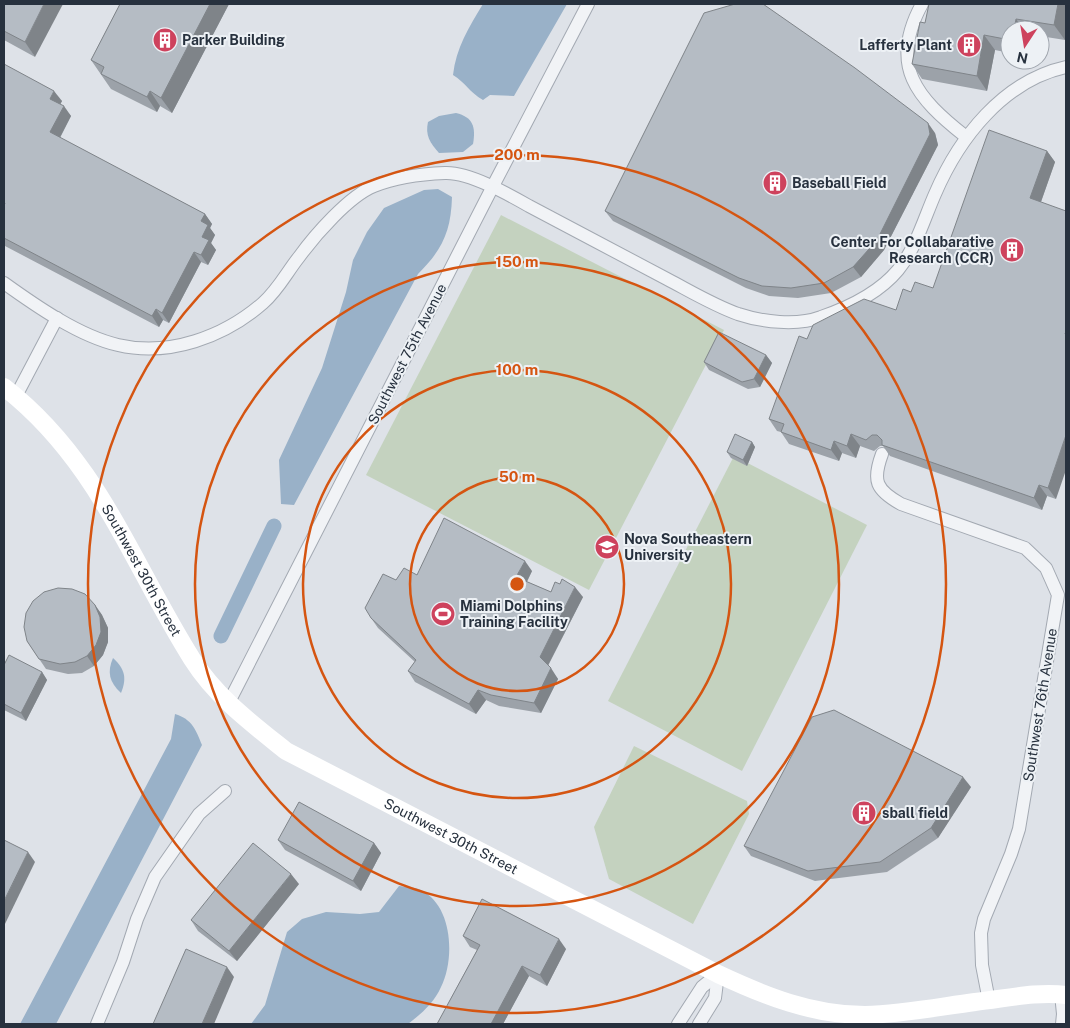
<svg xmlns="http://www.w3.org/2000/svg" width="1070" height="1028" viewBox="0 0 1070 1028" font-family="'Public Sans',sans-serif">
<rect width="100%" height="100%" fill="#dee2e8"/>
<!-- green -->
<g fill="#c4d2bf">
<polygon points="501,215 724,330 589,590 366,475"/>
<polygon points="734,456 867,525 742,771 608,701"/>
<polygon points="634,746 747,801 749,814 693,924 609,879 594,827"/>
</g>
<!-- water -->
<g fill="#99b1c8">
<path d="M483 4H567L514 96 490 95 483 100C469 92 466 83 453 75 456 48 469 27 483 4Z"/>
<path d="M456 113C473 117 476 127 473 144L463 152 439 153C430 143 425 135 428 122L439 116Z"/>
<path d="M438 189 452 197C451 232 442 250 418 274L294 505 281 504 279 460 322 368 346 292 353 260 367 232 384 208 424 190Z"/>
<path d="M113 658C125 669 127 678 121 693 109 682 107 672 113 658Z"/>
<path d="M175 714C192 719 196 730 202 745L56 1024H20L171 739Z"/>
<path d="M399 886C405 887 415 887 421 890 453 906 455 959 441 987 434 1003 421 1014 408 1024H251L265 1005 287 932 302 919 326 912 360 914 379 912Z"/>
</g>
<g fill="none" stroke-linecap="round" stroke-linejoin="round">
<!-- canal -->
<polyline stroke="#99b1c8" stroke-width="15" points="221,636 274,526"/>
<defs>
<g id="street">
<path d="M922 4C888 66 917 98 965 136"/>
<path d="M4 283C36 306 79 336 118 345 169 357 224 337 263 303 278 290 287 272 299 257 315 235 349 196 374 186 396 177 421 174 445 173 469 172 508 194 529 206 575 230 621 255 667 279 690 291 713 305 738 314 762 322 797 326 821 317 850 307 879 293 898 270 916 248 924 219 935 194 959 138 1003 81 1066 67"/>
<polyline points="16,396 57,318"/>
<path d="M882 454C872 481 876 490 901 504L1025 548 1046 568 1058 595 1019 829 1011 854 984 919 981 933 982 965 989 1001"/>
<polyline points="228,704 493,186 588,4"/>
<polyline points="1061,994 1063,1014 1062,1024"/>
<polyline points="97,1024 123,962 137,919 155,877 199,814 225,791"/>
<polyline points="678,1024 702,987 718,974"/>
<polyline points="699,1024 715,998 718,974"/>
</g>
</defs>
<!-- street casing -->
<use href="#street" stroke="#a3a9b2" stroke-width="14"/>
<!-- street -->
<use href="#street" stroke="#f1f3f6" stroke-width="12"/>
<!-- secondary -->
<path stroke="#fff" stroke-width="18" id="s1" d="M4 387C98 460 131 562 192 659 216 697 251 723 286 751L718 974C765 996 812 1015 865 1015 902 1014 938 1007 975 1002 1004 999 1037 991 1066 995"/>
</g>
<!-- wall -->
<g fill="#9ca2a9">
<polygon points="4,4 35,57 4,40"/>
<polygon points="120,4 229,4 172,113 160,106 157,112 111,89 91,60"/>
<polygon points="1066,4 1066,32 1065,40 1040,36 1040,30 1010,30 1010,53 995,50 987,91 922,79 912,64 925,23"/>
<polygon points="4,64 62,101 60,104 71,116 60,138 205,214 212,224 210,228 215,235 211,243 216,250 208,265 201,262 169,323 163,320 159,327 5,246 4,244"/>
<polygon points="935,133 938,145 884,250 861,277 831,293 798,298 769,296 746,288 613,221 605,211"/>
<polygon points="1047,151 1055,162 1041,202 1056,499 1047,496 1042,510 890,456 883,446 880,446 874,451 860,446 856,458 842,453 839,461 789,444 781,432 777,431 769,419 807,339 896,310 911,292 933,288"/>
<polygon points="766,355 772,363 760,387 748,389 709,370 704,362"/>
<polygon points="752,442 755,447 747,466 731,458 727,452"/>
<polygon points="532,571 527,582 551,592 583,597 548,666 558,679 541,713 499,706 486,700 476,714 415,682 408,671 415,662 378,628 371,618 396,580 417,575"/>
<polygon points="95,605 102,615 108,628 108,642 103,655 94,666 82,673 68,674 46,669 27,641"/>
<polygon points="4,665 42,672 47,680 26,721 4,710"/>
<polygon points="971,787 938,838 887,872 815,881 751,856 744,846"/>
<polygon points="278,840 374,843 381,853 361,891 285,850"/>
<polygon points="299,884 237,961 198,931 191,920"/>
<polygon points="463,936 566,949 547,986 529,976 503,1024 437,1024 477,950 470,947"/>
</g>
<!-- shaded-wall -->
<g fill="#7f8489">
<polygon points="44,4 63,4 35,57 25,42"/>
<polygon points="210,4 229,4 172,113 161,98"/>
<polygon points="1058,4 1066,4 1066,32 1065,40 1054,25"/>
<polygon points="1016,19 1024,30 1014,30"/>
<polygon points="984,35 995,50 987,91 977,76"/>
<polygon points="54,91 62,101 58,109 50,99"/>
<polygon points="150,91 160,106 157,112 147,97"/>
<polygon points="64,106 71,116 57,143 50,132"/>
<polygon points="928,123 935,133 938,145 884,250 861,277 853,267"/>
<polygon points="1047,151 1055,162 1038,210 1030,198"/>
<polygon points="205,214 212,224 210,228 215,235 211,243 216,250 208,265 201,255 202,237 201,221"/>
<polygon points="194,252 201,262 169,323 162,313"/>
<polygon points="156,309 163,320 159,327 152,316"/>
<polygon points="766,355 772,363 760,387 754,379"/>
<polygon points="851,434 860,446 856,458 847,446"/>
<polygon points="1066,435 1066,470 1056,499 1048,488"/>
<polygon points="834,441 842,453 839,461 831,450"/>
<polygon points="752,442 755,447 747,466 743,460"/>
<polygon points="1039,485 1047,496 1042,510 1034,498"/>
<polygon points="525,561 532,571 524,587 516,577"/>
<polygon points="575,587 583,597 547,667 540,657"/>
<polygon points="95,605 102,615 108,628 108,642 103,655 94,666 87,656"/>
<polygon points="551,668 558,679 541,713 534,703"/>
<polygon points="42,672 47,680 26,721 21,713"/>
<polygon points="478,690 486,700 476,714 469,704"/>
<polygon points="963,777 971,787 938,838 931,828"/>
<polygon points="374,843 381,853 361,891 353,881"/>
<polygon points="28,852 35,862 4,926 4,901"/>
<polygon points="291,874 299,884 237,961 229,951"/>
<polygon points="559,939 566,949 547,986 540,975"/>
<polygon points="522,966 529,976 503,1024 491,1024"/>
<polygon points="227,967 234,977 214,1024 202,1024"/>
</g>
<!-- building -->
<g fill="#b5bcc4" stroke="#7f8489">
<polygon points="4,4 44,4 25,42 4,31"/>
<polygon points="120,4 210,4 161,98 150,91 147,97 101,74 104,67 91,60"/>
<polygon points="735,4 763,4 855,68 928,123 930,134 877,240 853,267 824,283 791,288 762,286 739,278 605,211 704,13"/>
<polygon points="929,4 1058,4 1054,25 1016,19 1014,30 1010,30 1010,40 984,35 977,76 912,64 920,22 925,23"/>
<polygon points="4,64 54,91 50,99 64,106 50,132 205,214 201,221 208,225 202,237 209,240 201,255 194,252 162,313 156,309 152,316 4,238 4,206 5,203 4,203"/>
<polygon points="989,130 1047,151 1030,198 1066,211 1066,331 1065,334 1066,334 1066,435 1048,488 1039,485 1034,498 882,445 882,440 877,435 872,435 866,440 851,434 847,446 834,441 831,450 781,432 784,424 769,419 799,336 807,339 813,325 864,299 896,310 903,289 911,292 915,282 933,288"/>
<polygon points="719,332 766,355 754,379 742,382 704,362"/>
<polygon points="735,434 752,442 743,460 727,452"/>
<polygon points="444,518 525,561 516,577 551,592 555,582 560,584 562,579 575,587 540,657 551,668 534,703 491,695 478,690 469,704 408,671 416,660 371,618 365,608 383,574 396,580 404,568 417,575"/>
<polygon points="58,588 72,589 85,594 95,605 100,617 101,632 96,645 87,656 75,662 60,664 39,659 27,641 24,627 26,613 33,601 44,592"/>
<polygon points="9,655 42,672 21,713 4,704 4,665"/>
<polygon points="834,710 963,777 931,828 880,862 808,871 744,846 812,717"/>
<polygon points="299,802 374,843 353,881 278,840"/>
<polygon points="4,840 28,852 4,901"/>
<polygon points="253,843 291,874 229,951 191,920"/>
<polygon points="482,899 559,939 540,975 522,966 491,1024 437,1024 480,945 463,936"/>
<polygon points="186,949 227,967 202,1024 153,1024"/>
</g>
<!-- distance rings -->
<g fill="none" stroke="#d55511" stroke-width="2.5">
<circle cx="517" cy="584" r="107"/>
<circle cx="517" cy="584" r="214"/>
<circle cx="517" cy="584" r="322"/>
<circle cx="517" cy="584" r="429"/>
</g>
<!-- icons -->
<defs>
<symbol id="building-disc" viewBox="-11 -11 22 22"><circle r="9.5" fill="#ce425d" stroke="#edf1f5"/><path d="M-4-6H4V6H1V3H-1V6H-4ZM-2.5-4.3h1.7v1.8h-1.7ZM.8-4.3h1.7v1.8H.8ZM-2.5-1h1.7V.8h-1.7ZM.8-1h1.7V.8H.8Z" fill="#fff"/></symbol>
<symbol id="university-disc" viewBox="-11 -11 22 22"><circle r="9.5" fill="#ce425d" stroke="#edf1f5"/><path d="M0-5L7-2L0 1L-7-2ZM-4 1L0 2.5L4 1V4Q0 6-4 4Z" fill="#fff"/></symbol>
<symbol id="stadium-disc" viewBox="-11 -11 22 22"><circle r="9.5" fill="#ce425d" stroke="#edf1f5"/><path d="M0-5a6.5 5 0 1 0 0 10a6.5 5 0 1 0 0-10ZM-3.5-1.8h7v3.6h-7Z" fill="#fff"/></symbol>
</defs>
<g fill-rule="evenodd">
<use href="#building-disc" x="151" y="26" width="28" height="28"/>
<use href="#building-disc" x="955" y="31" width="28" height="28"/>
<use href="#building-disc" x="761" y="169" width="28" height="28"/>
<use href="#building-disc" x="998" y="236" width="28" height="28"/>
<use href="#university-disc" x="593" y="533" width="28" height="28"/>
<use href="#stadium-disc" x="429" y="600" width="28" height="28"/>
<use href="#building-disc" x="850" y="799" width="28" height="28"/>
</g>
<g text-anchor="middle" stroke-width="4" stroke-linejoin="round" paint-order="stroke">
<!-- poi labels -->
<g font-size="14" font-weight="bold" fill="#27313e" stroke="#edf1f5" text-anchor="start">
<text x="182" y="45">Parker Building</text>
<text x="952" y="50" text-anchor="end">Lafferty Plant</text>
<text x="792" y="188">Baseball Field</text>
<text x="994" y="247" text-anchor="end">Center For Collabarative<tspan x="994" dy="16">Research (CCR)</tspan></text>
<text x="624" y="544">Nova Southeastern<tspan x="624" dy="16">University</tspan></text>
<text x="460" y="611">Miami Dolphins<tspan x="460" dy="16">Training Facility</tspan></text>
<text x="882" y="818">sball field</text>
</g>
<!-- street labels -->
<g font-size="14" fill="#27313e" stroke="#edf1f5">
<text transform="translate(407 354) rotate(-63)" y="5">Southwest 75th Avenue</text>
<text dy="5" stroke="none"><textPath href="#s1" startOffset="231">Southwest 30th Street</textPath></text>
<text transform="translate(1040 705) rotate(-81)" y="5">Southwest 76th Avenue</text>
<text dy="5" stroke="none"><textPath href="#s1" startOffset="651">Southwest 30th Street</textPath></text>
</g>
</g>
<circle cx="517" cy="584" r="8" fill="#d55511" stroke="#edf1f5" stroke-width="2.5"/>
<g font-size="15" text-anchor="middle" font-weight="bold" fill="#d55511" stroke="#edf1f5" stroke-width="4" stroke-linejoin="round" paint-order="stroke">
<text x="517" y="160">200 m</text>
<text x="517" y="267">150 m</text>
<text x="517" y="375">100 m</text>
<text x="517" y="482">50 m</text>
</g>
<!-- border -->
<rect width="1070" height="1028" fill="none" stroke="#27313e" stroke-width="10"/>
<!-- north arrow -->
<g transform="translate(1025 45) rotate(192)"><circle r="24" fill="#edf1f5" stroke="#9ea4ac"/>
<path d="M0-4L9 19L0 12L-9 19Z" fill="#ce425d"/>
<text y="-8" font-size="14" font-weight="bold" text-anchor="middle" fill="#27313e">N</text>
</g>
</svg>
